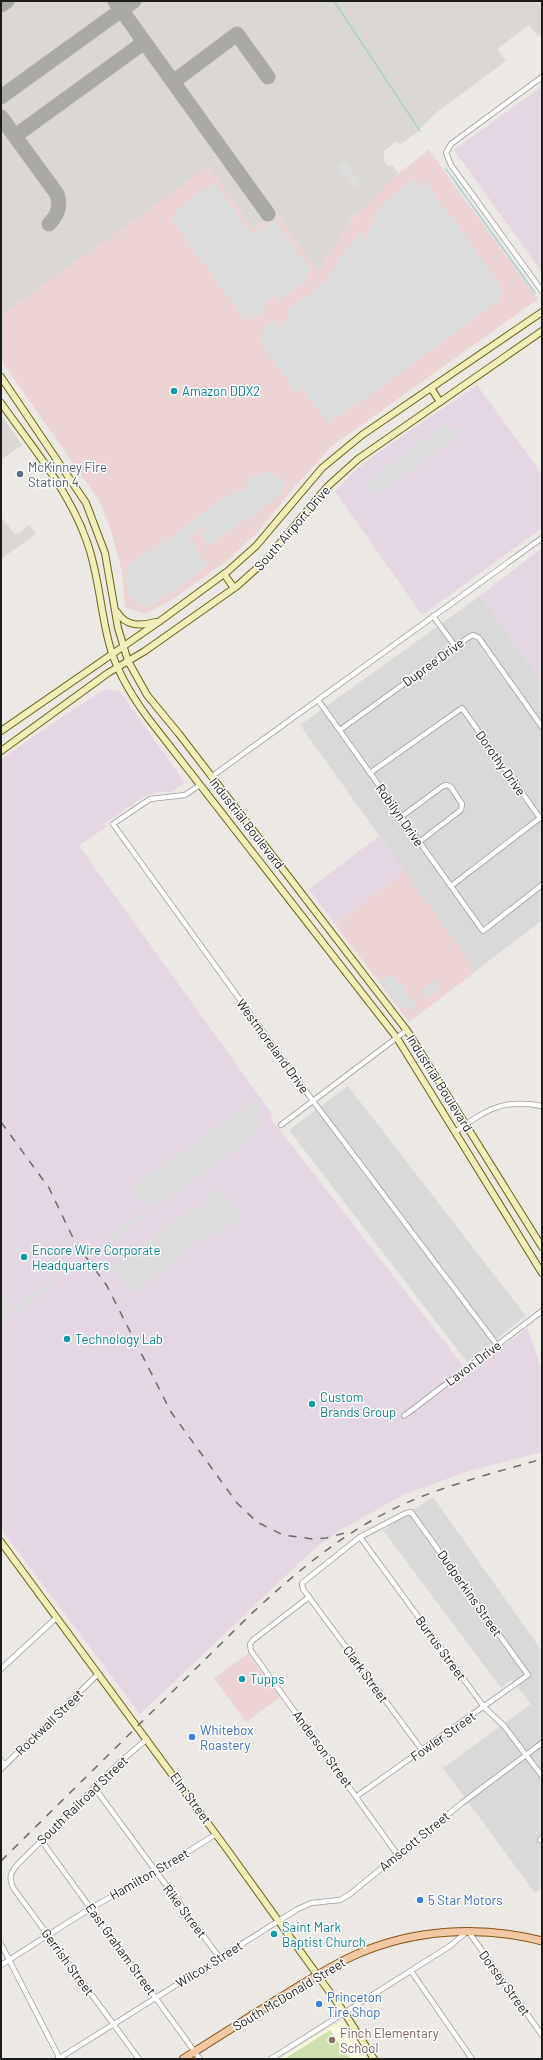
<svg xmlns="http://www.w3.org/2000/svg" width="543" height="2060" viewBox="0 0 543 2060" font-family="Barlow,sans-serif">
<rect width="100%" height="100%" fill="#ece8e3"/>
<!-- residential -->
<g fill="#dad9d9">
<polygon points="480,596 542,682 542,920 476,971 300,725"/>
<polygon points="348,1086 526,1316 467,1362 289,1130"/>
<polygon points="433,1497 542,1651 542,1888 535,1893 443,1768 531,1704 511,1680 501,1688 383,1530"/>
</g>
<!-- commercial -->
<g fill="#ecd4d5">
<polygon points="429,150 538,299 332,446 295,486 257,533 224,563 173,599 145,614 125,607 122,571 110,528 100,502 1,360 1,315 209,165 253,228 276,212 318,269 341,233 365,205 391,179"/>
<polygon points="405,871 476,971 409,1022 335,924"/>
<polygon points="248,1654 280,1697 246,1722 214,1678"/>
</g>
<!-- industrial -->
<g fill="#e5d6e3">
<polygon points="542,86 542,272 454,150"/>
<polygon points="477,385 542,474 542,528 422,615 335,491 358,468 376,454"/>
<polygon points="542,548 542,682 480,596"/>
<polygon points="105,689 120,692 185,783 171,792 158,792 143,797 104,824 106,827 79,846 272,1114 271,1119 468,1372 527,1328 542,1371 542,1452 469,1471 405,1494 342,1529 315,1548 140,1714 1,1529 1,759 65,715"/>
<polygon points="379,836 405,871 335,924 309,889"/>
</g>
<!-- education -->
<polygon fill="#fbf8de" points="342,2020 367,2059 280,2059"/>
<!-- airport -->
<g fill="#dbd8d4">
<polygon points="1,1 542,1 542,37 538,36 529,25 497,49 506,61 437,112 416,133 401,144 396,142 384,151 384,161 388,166 393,166 398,173 352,219 318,270 276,212 253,228 209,166 1,315"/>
<polygon points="1,415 22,445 1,460"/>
<polygon points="1,517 15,534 20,533 29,525 36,534 1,559"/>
</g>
<!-- grass -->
<polygon fill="#cde1ae" points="330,2030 350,2059 284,2059"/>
<!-- parking -->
<g fill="#dcdcdc">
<polygon points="345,161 361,183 353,189 337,167"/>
<polygon points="414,178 419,186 425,181 503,289 498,293 502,299 329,424 303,389 297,393 259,340 265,335 261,330 274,321 278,326 289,318 285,312 310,295 324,282 359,233 364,237 376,223 371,218 387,201"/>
<polygon points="214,183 251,234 274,220 311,270 305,274 309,279 279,301 275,296 262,305 266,311 253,320 250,315 244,319 171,218 176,214 174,212"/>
<polygon points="446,424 449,429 457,430 461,435 376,496 366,481"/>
<polygon points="269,470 275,477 279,474 285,484 281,487 285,491 209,546 200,534 206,530 203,526 188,537 208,565 151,606 148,602 146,606 131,601 133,597 128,597 125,573 129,572 126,568 234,491 237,494 247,487 245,483 257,474 259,477"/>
<polygon points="411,814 425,834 416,841 402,821"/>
<polygon points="393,974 417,1005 409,1011 405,1007 402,1009 380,981 388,975 390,976"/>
<polygon points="434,980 440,989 426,998 420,991"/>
<polygon points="257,1098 260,1101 260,1118 263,1124 247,1137 249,1140 159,1205 156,1201 146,1208 130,1186 151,1171 153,1172"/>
<polygon points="218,1187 241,1217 213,1237 208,1231 206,1232 209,1236 207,1237 204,1233 203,1235 206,1239 202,1241 199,1238 185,1248 187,1252 131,1294 111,1268 191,1208 194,1211 209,1199 207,1195"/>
<polygon points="145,1209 148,1214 111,1243 107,1238"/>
<polygon points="57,1275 60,1279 18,1312 14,1308"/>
<polygon points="1,1292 13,1309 12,1309 14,1313 1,1324"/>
</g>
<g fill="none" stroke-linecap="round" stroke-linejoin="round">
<!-- stream -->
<g stroke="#a8d0d5" stroke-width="1.5">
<polyline points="334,1 420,131"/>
<polyline points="446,169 535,293"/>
</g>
<!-- taxiway -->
<g stroke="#aba9a6" stroke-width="15">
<polyline points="115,1 268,214"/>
<polyline points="1,5 7,1"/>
<polyline points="173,82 237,34 268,77"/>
<polyline points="1,97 134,1"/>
<path d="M1 117 57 194C61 206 58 215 49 224"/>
<polyline points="15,136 139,46 141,41 139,34"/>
</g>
<defs>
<g id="street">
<polyline points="542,77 451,144 446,153 451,165 542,291"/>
<polyline points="433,616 455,646"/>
<polyline points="318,700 483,931 542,885"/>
<polyline points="340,730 469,637 473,635 479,638 542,727"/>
<polyline points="370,773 462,708 540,818 451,886"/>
<polyline points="211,777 542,538"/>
<polyline points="200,785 185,795 150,799 113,824 313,1101 497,1345"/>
<polyline points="401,817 443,786 447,785 451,787 462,804 461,810 419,842"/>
<polyline points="281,1125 407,1030"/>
<path d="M455 1132C486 1110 503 1098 542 1106"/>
<polyline points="404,1416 542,1311"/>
<polyline points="360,1537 484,1707 504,1726 542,1776"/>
<polyline points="309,1597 253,1640 250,1644 251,1651 397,1854"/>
<polyline points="1,1669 56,1618"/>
<polyline points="1,1760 5,1765"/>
<polyline points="1,1769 97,1675"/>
<polyline points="94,1787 219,1957"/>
<polyline points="357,1796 528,1675 411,1512 406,1513 360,1537 302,1583 303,1589 422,1750"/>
<polyline points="41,1840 200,2059"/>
<polyline points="540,1840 542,1838"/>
<polyline points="1,1944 60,2059"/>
<polyline points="1,1965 91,1908 156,1872 216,1834"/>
<polyline points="411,1971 472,2059"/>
<polyline points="58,2059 296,1910 311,1903 340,1900 350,1894 462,1803 542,1743"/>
<path d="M139 2059 14 1889C8 1878 10 1873 18 1864L119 1763 147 1739"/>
<polyline points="271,2059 450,1946 468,1931 542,2035"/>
</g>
<g id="secondary">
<polyline points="1,377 86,503 105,553 118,628 128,661 147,695 179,734 408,1032 542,1247"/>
<polyline points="431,388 440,402"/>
<path d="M1 403C32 447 69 490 87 542 99 575 100 609 109 643 116 671 131 695 148 718L397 1038 542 1273"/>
<polyline points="224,574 234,588"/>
<path d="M117 612C126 627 141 626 156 622"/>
<polyline points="1,731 160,621 228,571 256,546 322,468 362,435 542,312"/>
<polyline points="1,751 108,673 145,651 237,586 265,561 327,487 358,459 542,331"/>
<polyline points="1,1542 229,1852 344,2012 374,2059"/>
</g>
<path id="primary" d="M183 2059C215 2039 246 2019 278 1999 303 1984 328 1967 355 1955 413 1929 480 1925 542 1941"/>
</defs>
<!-- street casing -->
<use href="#street" stroke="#9d9d9d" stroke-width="6"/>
<!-- secondary casing -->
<use href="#secondary" stroke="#656611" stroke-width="8"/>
<!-- primary casing -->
<use href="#primary" stroke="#845111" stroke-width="9"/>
<!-- street -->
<use href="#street" stroke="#fff" stroke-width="4.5"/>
<!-- secondary -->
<use href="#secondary" stroke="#f1eebc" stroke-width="6"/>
<!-- primary -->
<use href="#primary" stroke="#f1c7a4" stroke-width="7"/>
<!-- rail -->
<g stroke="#6a6a6a" stroke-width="1.5" stroke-dasharray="8 8" stroke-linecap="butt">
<polyline points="1,1122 49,1188 75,1242 107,1286 171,1412 237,1503 257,1522 283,1535 313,1539 326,1538 345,1533"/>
<path d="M1 1861 249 1616C297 1571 346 1530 406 1503 450 1484 497 1472 542 1459"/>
</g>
</g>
<!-- markers -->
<g fill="#0f9aa8" stroke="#fff" stroke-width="1.5">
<circle cx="174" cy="391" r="4"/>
<circle cx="24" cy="1257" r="4"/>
<circle cx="67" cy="1339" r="4"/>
<circle cx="312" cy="1404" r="4"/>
<circle cx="242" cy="1679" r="4"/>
<circle cx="274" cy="1934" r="4"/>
</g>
<circle fill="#5c6f8a" stroke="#fff" stroke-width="1.5" cx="20" cy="474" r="4"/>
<g fill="#3f7fe0" stroke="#fff" stroke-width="1.5">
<circle cx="192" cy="1737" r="4"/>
<circle cx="420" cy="1900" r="4"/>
<circle cx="319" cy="2004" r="4"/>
</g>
<circle fill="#8d6e63" stroke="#fff" stroke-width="1.5" cx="332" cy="2040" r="4"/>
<g text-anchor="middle" stroke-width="3" stroke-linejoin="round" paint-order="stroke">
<!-- culture labels -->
<g font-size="13" fill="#0d838f" stroke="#fff" text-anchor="start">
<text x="182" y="396">Amazon DDX2</text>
<text x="32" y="1255">Encore Wire Corporate<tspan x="32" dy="15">Headquarters</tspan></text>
<text x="75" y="1344">Technology Lab</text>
<text x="320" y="1402">Custom<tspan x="320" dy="15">Brands Group</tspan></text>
<text x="250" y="1684">Tupps</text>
<text x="282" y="1932">Saint Mark<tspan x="282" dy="15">Baptist Church</tspan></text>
</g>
<!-- service labels -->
<g font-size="13" fill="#4e5e75" stroke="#fff" text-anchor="start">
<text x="28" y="472">McKinney Fire<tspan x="28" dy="15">Station 4</tspan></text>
</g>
<!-- street labels -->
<g font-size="13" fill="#1c1c1c" stroke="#fff">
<text transform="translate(292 528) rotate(-49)" y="5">South Airport Drive</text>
<text transform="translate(433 662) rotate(-36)" y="5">Dupree Drive</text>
<text transform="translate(501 763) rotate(55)" y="5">Dorothy Drive</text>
<text transform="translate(400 815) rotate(55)" y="5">Robilyn Drive</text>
<text transform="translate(247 823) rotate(52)" y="5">Industrial Boulevard</text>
<text transform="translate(273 1046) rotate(54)" y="5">Westmoreland Drive</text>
<text transform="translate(440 1083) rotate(58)" y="5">Industrial Boulevard</text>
<text transform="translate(473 1363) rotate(-37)" y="5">Lavon Drive</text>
<text transform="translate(470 1593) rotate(55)" y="5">Dudperkins Street</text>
<text transform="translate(441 1648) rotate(54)" y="5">Burrus Street</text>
<text transform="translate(366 1674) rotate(54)" y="5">Clark Street</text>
<text transform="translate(49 1722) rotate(-44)" y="5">Rockwall Street</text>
<text transform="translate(443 1736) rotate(-35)" y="5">Fowler Street</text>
<text transform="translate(323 1749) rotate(54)" y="5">Anderson Street</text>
<text transform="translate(191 1798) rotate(54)" y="5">Elm Street</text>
<text transform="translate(82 1800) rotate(-44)" y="5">South Railroad Street</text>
<text transform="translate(414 1841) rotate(-39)" y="5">Amscott Street</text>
<text transform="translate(149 1874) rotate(-30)" y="5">Hamilton Street</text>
<text transform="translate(185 1911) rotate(53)" y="5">Rike Street</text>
<text transform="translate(121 1949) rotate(54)" y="5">East Graham Street</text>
<text transform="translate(68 1962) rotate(54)" y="5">Gerrish Street</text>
<text transform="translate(209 1964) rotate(-32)" y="5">Wilcox Street</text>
<text transform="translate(505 1983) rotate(54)" y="5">Dorsey Street</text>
<text transform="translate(289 1994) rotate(-31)" y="5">South McDonald Street</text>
</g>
<!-- shop labels -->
<g font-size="13" fill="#366cbe" stroke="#fff" text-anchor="start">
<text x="200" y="1735">Whitebox<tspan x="200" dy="15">Roastery</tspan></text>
<text x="428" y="1905">5 Star Motors</text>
<text x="327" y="2002">Princeton<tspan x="327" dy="15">Tire Shop</tspan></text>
</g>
<!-- education labels -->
<g font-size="13" fill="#785e54" stroke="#fff" text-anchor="start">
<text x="340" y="2038">Finch Elementary<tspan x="340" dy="15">School</tspan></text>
</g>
</g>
<!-- border -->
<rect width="543" height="2060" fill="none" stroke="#1c1c1c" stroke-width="4"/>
</svg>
